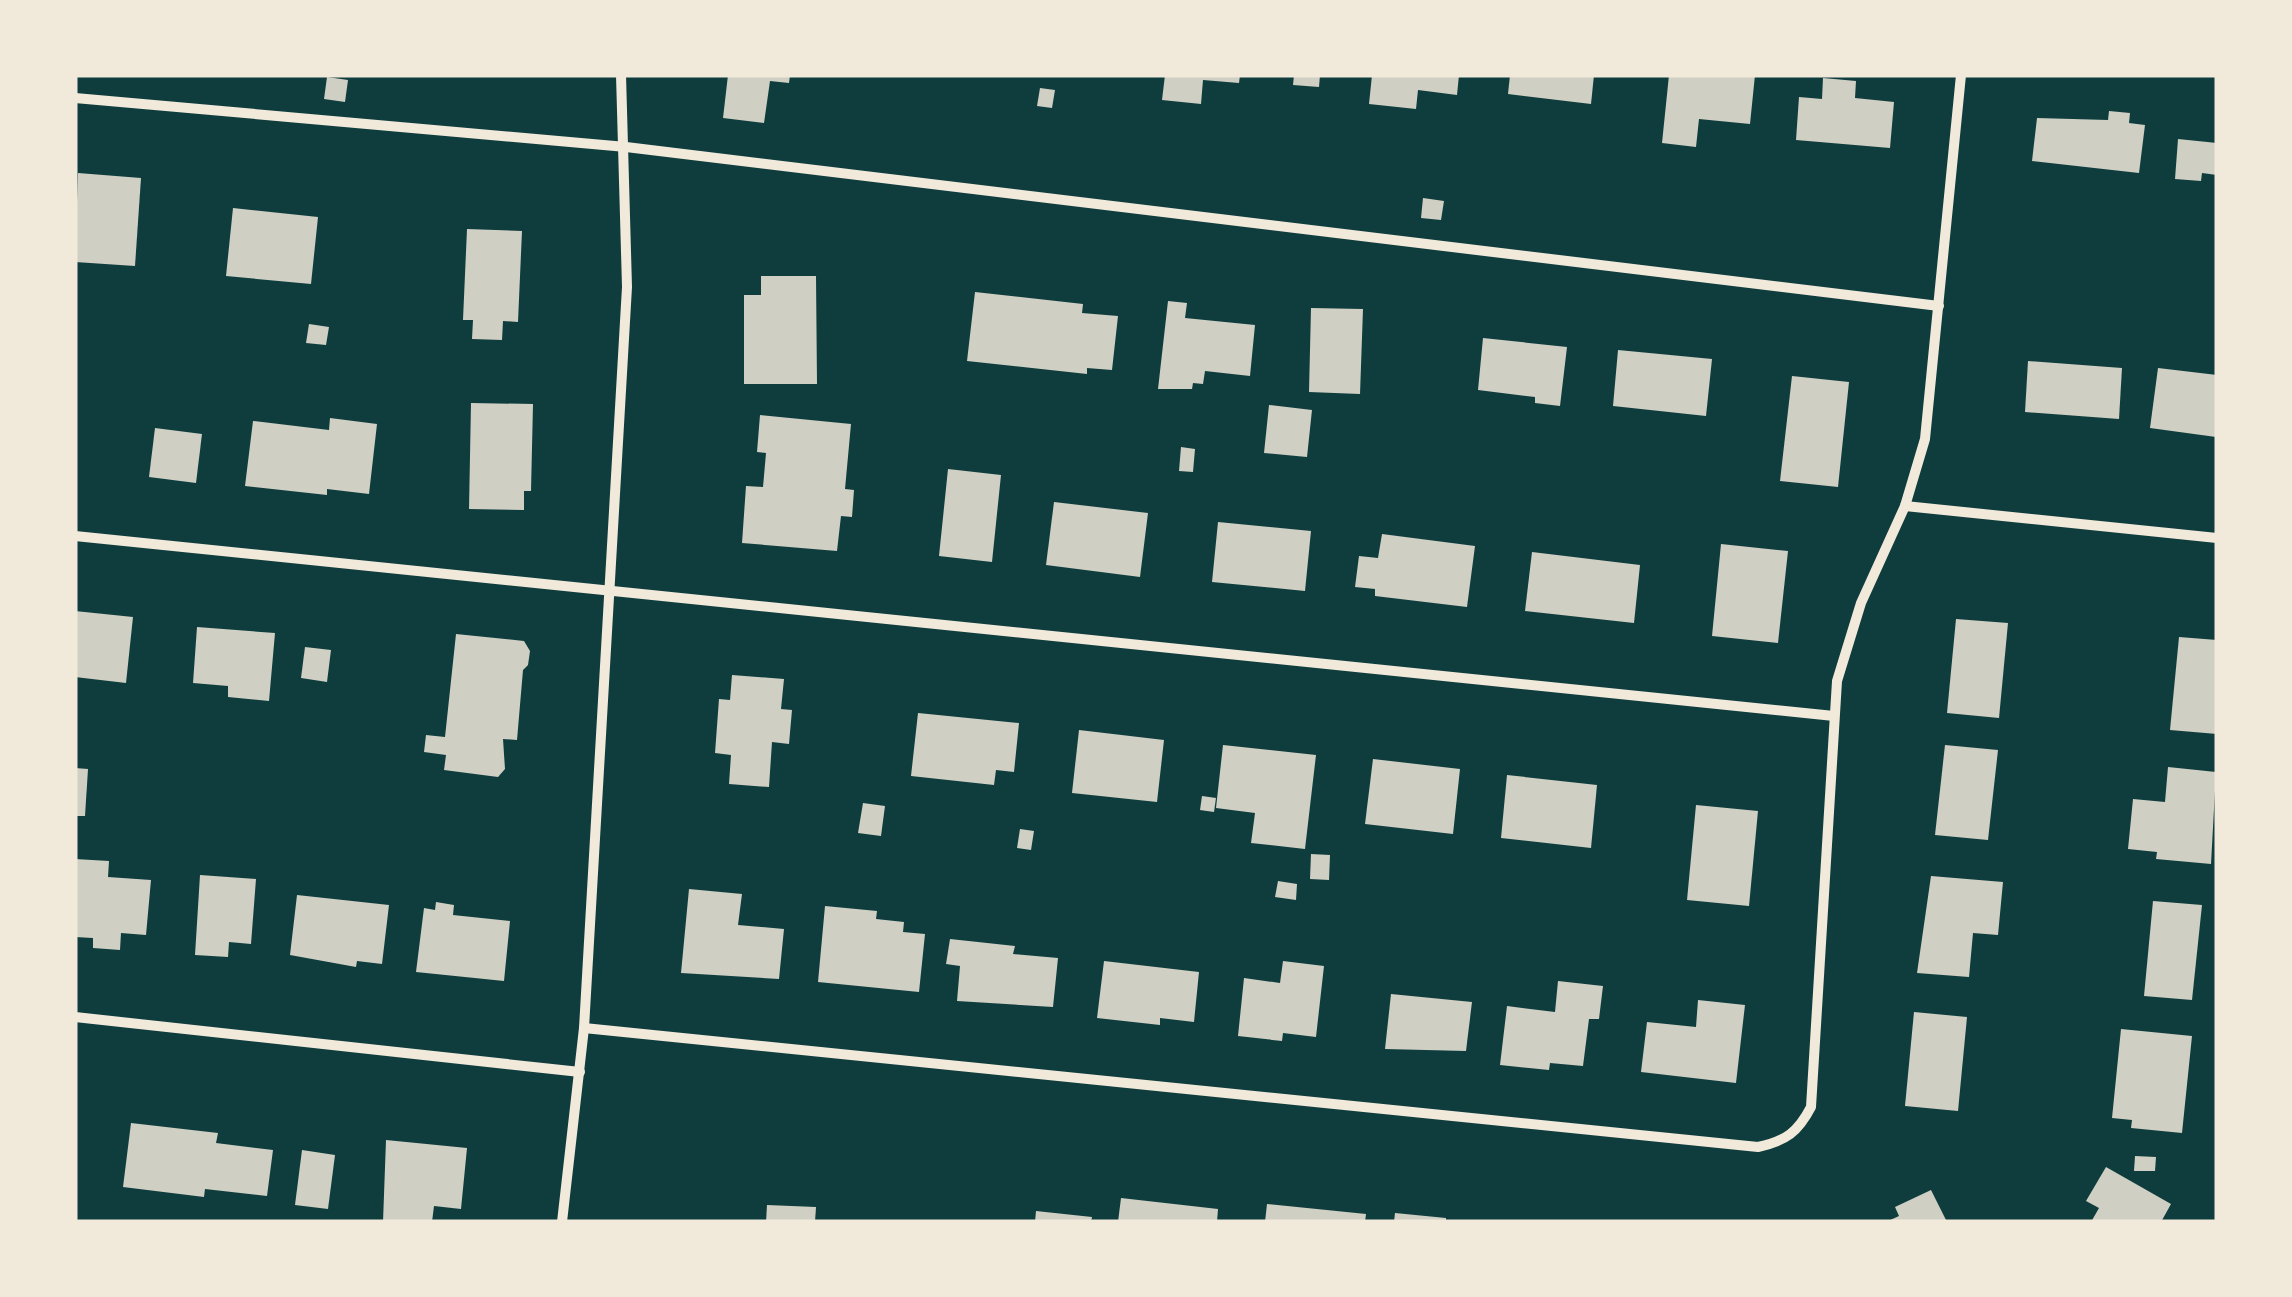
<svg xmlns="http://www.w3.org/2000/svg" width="2292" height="1297" viewBox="0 0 2292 1297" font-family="'Noto Serif',serif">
<rect width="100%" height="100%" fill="#0f3d3e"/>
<!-- building -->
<g fill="#cfcfc3">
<polygon points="728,75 790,75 789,83 770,81 764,123 723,118"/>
<polygon points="1165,75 1240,75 1239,83 1203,80 1201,104 1162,100"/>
<polygon points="1294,75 1320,75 1319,87 1293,85"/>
<polygon points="1372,75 1459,75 1457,95 1418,90 1416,109 1369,104"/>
<polygon points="1510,75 1594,75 1591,104 1508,94"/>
<polygon points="1669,75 1755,75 1750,124 1699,119 1696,147 1662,143"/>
<polygon points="327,77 348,80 345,102 324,99"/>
<polygon points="1823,78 1856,81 1855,98 1894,102 1890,148 1796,140 1799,97 1822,99"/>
<polygon points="1040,88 1055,90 1052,108 1037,106"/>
<polygon points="2109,111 2130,113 2129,123 2145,125 2139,173 2032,161 2037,118 2108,120"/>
<polygon points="2178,139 2217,143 2217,175 2202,173 2201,181 2175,179"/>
<polygon points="78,173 141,178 135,266 75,262"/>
<polygon points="1423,198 1444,201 1441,220 1421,218"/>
<polygon points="233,208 318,217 311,284 226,276"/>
<polygon points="467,229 522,231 518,322 503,321 502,340 472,339 473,320 463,320"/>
<polygon points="761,276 816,276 817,384 744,384 744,295 761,295"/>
<polygon points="975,292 1083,304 1082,313 1118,316 1112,370 1087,368 1087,374 967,361"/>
<polygon points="1168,301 1187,303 1185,318 1255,325 1250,376 1205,371 1203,384 1193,383 1192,389 1158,389"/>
<polygon points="1311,308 1363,309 1360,394 1309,392"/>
<polygon points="309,324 329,327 326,345 306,343"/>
<polygon points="1483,338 1567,347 1560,406 1535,403 1535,397 1478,390"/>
<polygon points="1618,350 1712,359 1706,416 1613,406"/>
<polygon points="2028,361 2122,368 2119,419 2025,412"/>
<polygon points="2158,368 2217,375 2216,437 2150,428"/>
<polygon points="1792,376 1849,382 1838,487 1780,481"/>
<polygon points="471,403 533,404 531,491 524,491 524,510 469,509"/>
<polygon points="1269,405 1312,410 1307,457 1264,453"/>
<polygon points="760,415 851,424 845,489 854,490 852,517 841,516 837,551 742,543 746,486 763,487 766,453 757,452"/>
<polygon points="330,418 377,424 369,494 327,489 327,495 245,486 253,421 329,430"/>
<polygon points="155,428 202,434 196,483 149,477"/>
<polygon points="1181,447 1195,449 1193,472 1179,471"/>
<polygon points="948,469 1001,475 992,562 939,556"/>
<polygon points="1054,502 1148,513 1140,577 1046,565"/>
<polygon points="1218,522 1311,531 1305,591 1212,582"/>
<polygon points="1382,534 1475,546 1467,607 1375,596 1375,589 1355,587 1359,556 1378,558"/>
<polygon points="1721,544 1788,551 1778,643 1712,636"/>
<polygon points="1532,552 1640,565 1634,623 1525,611"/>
<polygon points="75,611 133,617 126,683 75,677"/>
<polygon points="1956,619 2008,623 1999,718 1947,713"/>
<polygon points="197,627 275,633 269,701 228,697 228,686 193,683"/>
<polygon points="456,634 524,641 530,651 528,665 523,670 517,740 503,739 505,769 498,777 444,770 446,755 424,752 426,735 445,737"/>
<polygon points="2179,637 2217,640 2217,734 2170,730"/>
<polygon points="305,647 331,650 327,682 301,678"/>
<polygon points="732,675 784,679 781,709 792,710 789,744 772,742 769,787 729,784 731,755 715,753 719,699 730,700"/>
<polygon points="918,713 1019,723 1014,772 996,770 994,785 911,776"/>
<polygon points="1079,730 1164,740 1157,802 1072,793"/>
<polygon points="1223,745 1316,755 1305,849 1251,843 1255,813 1216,808"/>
<polygon points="1945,745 1998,750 1988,840 1935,835"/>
<polygon points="1373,759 1460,769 1453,834 1365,824"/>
<polygon points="2168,767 2216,772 2211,864 2156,859 2157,852 2128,849 2133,799 2165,802"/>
<polygon points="75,768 88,769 85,816 75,816"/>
<polygon points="1507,775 1597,785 1591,848 1501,838"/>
<polygon points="1202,796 1216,798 1214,812 1200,810"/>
<polygon points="863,803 885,806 881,836 858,833"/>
<polygon points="1696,805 1758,811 1749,906 1687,900"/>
<polygon points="1020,829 1034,831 1031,850 1017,848"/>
<polygon points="1311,854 1330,855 1329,880 1310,879"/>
<polygon points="75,859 109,861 108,877 151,880 146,935 121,933 120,950 93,948 93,938 75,937"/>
<polygon points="200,875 256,879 251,944 229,942 228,957 195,955"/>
<polygon points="1931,876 2003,882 1998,935 1973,933 1969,977 1917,973"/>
<polygon points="1278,881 1297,884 1296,900 1275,897"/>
<polygon points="689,889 742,894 738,925 784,929 779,979 681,973"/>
<polygon points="297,895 389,905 382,964 357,961 356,967 290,955"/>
<polygon points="2153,901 2202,905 2192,1000 2144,996"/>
<polygon points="436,902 454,905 453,915 510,921 504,981 416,972 424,908 435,910"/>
<polygon points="825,906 877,911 876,919 904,922 903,932 925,934 919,992 818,982"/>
<polygon points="950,939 1015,946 1013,954 1058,958 1053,1007 957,1001 960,966 946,964"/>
<polygon points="1104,961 1199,972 1194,1022 1160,1018 1160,1025 1097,1018"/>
<polygon points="1283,961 1324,966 1316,1037 1283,1033 1282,1041 1238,1036 1244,978 1280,983"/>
<polygon points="1558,981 1603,986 1599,1019 1589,1019 1583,1066 1550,1063 1549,1070 1500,1065 1507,1006 1555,1012"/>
<polygon points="1391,994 1472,1002 1466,1051 1385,1049"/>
<polygon points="1698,1000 1745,1005 1736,1083 1641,1072 1647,1022 1696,1027"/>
<polygon points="1914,1012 1967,1017 1958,1111 1905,1106"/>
<polygon points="2121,1029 2192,1036 2182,1133 2131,1128 2132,1120 2112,1118"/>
<polygon points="131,1123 218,1133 216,1143 273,1150 267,1196 205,1189 204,1197 123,1187"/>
<polygon points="386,1140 467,1148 461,1209 434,1206 432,1222 383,1222"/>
<polygon points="302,1150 335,1155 328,1209 295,1205"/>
<polygon points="2135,1156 2156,1157 2155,1171 2134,1171"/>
<polygon points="2106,1167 2171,1204 2161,1222 2091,1222 2099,1208 2086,1201"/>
<polygon points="1931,1190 1947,1222 1886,1222 1899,1216 1895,1207"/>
<polygon points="1121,1198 1218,1209 1217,1222 1118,1222"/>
<polygon points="1267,1204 1366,1214 1365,1222 1265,1222"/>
<polygon points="767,1205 816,1207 815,1222 766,1222"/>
<polygon points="1036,1211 1092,1217 1091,1222 1035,1222"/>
<polygon points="1395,1213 1446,1218 1446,1222 1394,1222"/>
</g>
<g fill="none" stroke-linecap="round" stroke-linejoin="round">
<!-- minor -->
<g stroke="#f1e9da" stroke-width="10">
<polyline points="75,98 626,147 1939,306"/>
<polyline points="1905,506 2217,538"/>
<polyline points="75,536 1834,716"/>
<polyline points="75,1017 580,1072"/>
<path d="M584 1028 1758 1147C1786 1141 1798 1132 1811 1107L1837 681 1861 603 1905 506 1925 439 1961 75"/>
<polyline points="562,1222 584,1028 627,287 621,75"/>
</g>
</g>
<!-- border -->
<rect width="2292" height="1297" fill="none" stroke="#f1e9da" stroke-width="155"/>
</svg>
